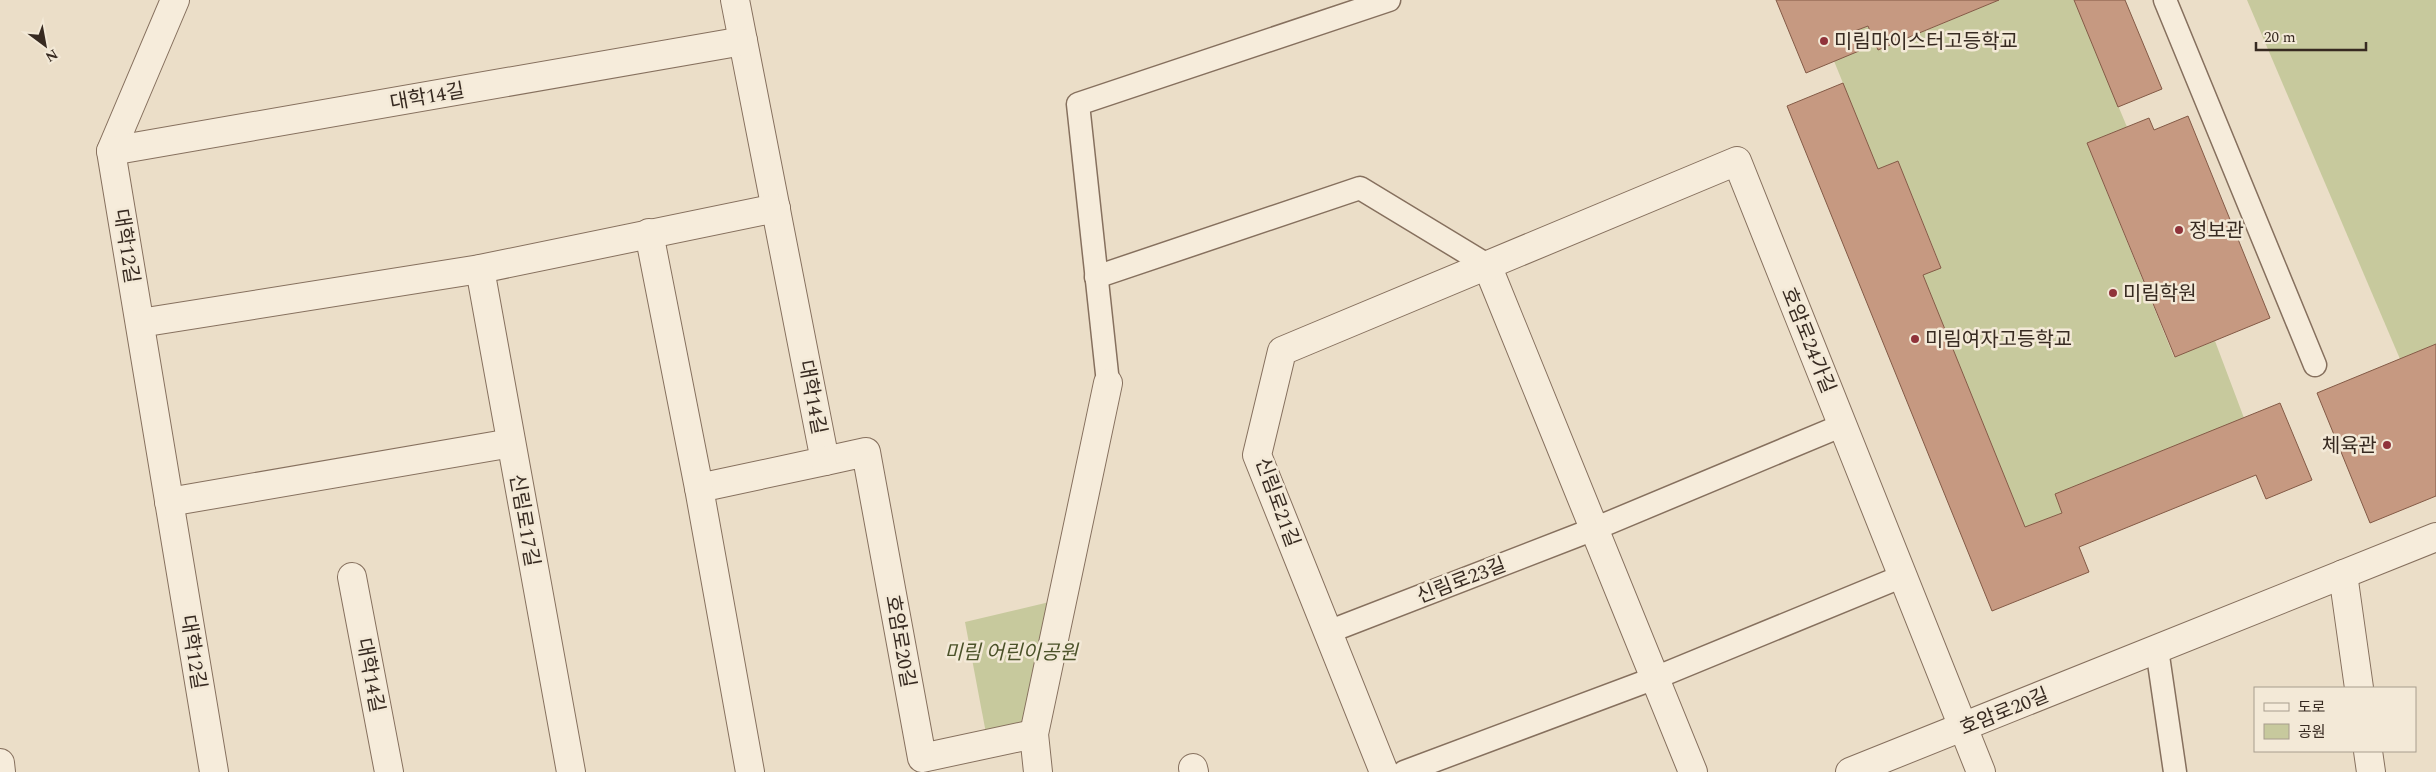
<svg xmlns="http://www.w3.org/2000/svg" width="2436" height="772" viewBox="0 0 2436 772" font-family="Spectral,'Noto Sans KR',serif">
<rect width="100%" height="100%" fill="#ebdec8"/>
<!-- green -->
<g fill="#c7c99d">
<polygon points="1999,0 2074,0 2127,127 2087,143 2174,357 2215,341 2244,418 2055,494 2062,513 2025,527 1923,275 1941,267 1898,161 1878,169 1834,61 1859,51 1852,32 1868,26 1879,50"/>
<polygon points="2247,0 2436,0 2436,344 2400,359"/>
<polygon points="1062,599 1034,734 988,744 965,622"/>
</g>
<!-- building -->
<g fill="#c69981" stroke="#835a46">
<polygon points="1776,0 1999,0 1878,50 1868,26 1852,32 1859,51 1806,73"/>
<polygon points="2074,0 2125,0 2162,89 2118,107"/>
<polygon points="1843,83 1878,169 1898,161 1941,268 1923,275 2025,527 2062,513 2055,494 2280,403 2312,480 2266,499 2256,475 2079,547 2089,572 1992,611 1787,106"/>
<polygon points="2188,116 2270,318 2175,357 2087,143 2149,118 2154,130"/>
<polygon points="2436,344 2436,496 2370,523 2317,393"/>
</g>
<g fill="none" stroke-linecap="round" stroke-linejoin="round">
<defs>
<g id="lane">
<polyline points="2165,0 2315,365"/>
<polyline points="1096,277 1360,188 1487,265"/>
<polyline points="1108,383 1078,104 1389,0"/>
<polyline points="1328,632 1594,529 1843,425"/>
<polyline points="2157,649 2175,772"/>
<polyline points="1404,772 1655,678 1903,576"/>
</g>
<g id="street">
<polyline points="175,0 111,151 214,772"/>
<polyline points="735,0 825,461 699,488 750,772"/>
<polyline points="111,151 743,41"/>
<polyline points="649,233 699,488"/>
<polyline points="1487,265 1693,772"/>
<polyline points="480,269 571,772"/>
<polyline points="140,323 480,269 776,208"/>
<polyline points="825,461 866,452 922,758 1034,734"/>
<polyline points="169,502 511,443"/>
<polyline points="2343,574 2359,688"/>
<polyline points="352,577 389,772"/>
<polyline points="2368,751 2371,772"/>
<polyline points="0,763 1,772"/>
<polyline points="1193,768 1194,772"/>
<polyline points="1038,772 1034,734 1108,383"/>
<polyline points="1384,772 1257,455 1282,351 1737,161 1981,772"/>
<polyline points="1850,772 2436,537"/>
</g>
</defs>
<!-- lane casing -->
<use href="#lane" stroke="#86705e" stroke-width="25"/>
<!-- street casing -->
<use href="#street" stroke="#86705e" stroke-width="30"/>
<!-- lane -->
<use href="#lane" stroke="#f6ecdb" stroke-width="22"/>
<!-- street -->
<use href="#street" stroke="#f6ecdb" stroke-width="28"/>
</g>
<!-- markers -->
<g fill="#90333a" stroke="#f3e9d7" stroke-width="2">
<circle cx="1824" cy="41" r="5"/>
<circle cx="2179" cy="230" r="5"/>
<circle cx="2113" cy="293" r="5"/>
<circle cx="1915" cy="339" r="5"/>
<circle cx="2387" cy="445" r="5"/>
</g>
<g text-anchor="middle" stroke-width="5" stroke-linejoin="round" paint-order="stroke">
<!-- poi labels -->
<g font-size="20" fill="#372a21" stroke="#f3e9d7" text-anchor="start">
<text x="1834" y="48">미림마이스터고등학교</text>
<text x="2189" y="237">정보관</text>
<text x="2123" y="300">미림학원</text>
<text x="1925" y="346">미림여자고등학교</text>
<text x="2377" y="452" text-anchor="end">체육관</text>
</g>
<!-- street labels -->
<g font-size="20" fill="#372a21" stroke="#f3e9d7">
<text transform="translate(427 96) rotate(-10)" y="7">대학14길</text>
<text transform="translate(127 246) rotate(81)" y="7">대학12길</text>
<text transform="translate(1809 340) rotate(68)" y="7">호암로24가길</text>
<text transform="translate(813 397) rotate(79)" y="7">대학14길</text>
<text transform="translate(1278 502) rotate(70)" y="7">신림로21길</text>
<text transform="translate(525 520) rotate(80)" y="7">신림로17길</text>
<text transform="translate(1461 580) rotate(-21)" y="7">신림로23길</text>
<text transform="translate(901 641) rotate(80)" y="7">호암로20길</text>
<text transform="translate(194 652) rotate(81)" y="7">대학12길</text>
<text transform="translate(371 675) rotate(79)" y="7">대학14길</text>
<text transform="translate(2004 711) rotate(-22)" y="7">호암로20길</text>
</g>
<!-- park labels -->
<g font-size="20" font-style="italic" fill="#4b5229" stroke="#f3e9d7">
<text x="1011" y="659">미림 어린이공원</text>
</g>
</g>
<!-- legend -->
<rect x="2254" y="687" width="162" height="65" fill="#f3e9d7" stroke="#a89d8e"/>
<rect x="2264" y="703" width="25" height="8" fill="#f6ecdb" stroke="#a89d8e"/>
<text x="2298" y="712" font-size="15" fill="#372a21">도로</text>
<rect x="2264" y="724" width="25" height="15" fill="#c7c99d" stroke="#a89d8e"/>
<text x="2298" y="737" font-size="15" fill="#372a21">공원</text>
<!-- north arrow -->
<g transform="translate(45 45) rotate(148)" stroke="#f3e9d7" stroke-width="4" paint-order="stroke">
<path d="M0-4L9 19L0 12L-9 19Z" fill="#372a21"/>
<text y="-8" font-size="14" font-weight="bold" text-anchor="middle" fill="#372a21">N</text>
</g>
<!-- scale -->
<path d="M2256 42v8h110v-8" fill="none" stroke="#372a21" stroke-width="2.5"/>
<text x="2264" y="42" font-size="15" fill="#372a21" stroke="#f3e9d7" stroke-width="4" paint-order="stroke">20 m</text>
</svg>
